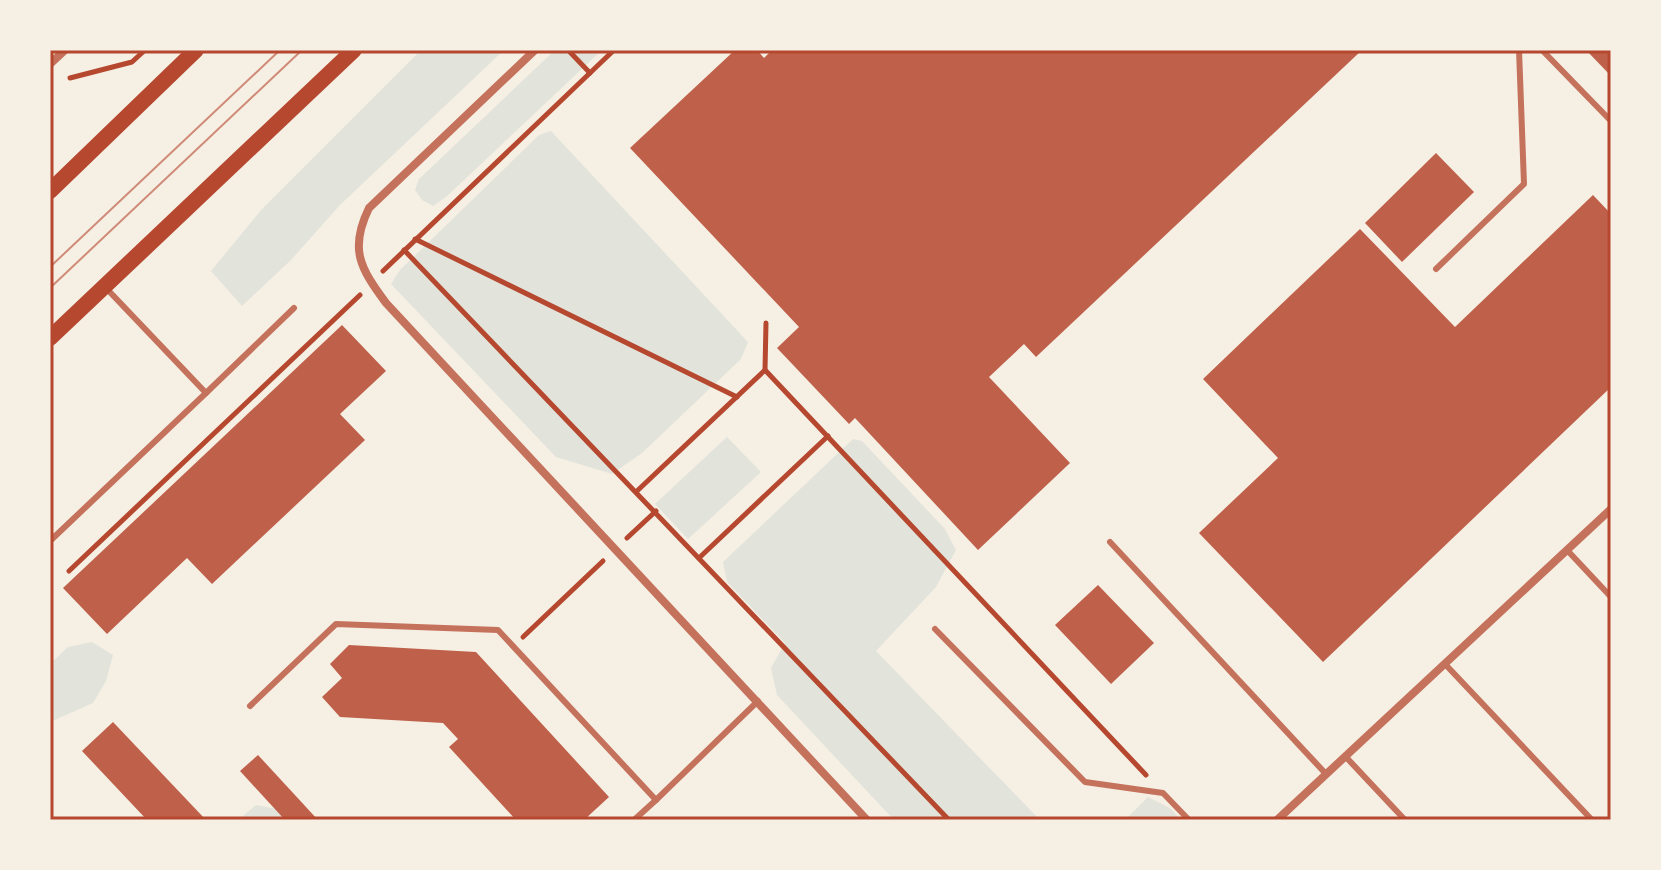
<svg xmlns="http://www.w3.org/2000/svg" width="1661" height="870" viewBox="0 0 1661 870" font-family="'Roboto Condensed',sans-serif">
<rect width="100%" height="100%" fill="#f6efe4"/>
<!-- green -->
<g fill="#e2e4dc">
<polygon points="421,50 504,50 340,205 291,260 242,306 211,271 262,209"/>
<polygon points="555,50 602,50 446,197 433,206 422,200 415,190 419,179"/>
<polygon points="551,131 748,342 741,359 642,453 612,474 556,457 391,284 400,270 539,135"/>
<polygon points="727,437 761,472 688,539 655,504"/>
<polygon points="853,439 862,441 945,529 956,550 936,587 876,651 1040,820 894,820 777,695 771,668 785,643 727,582 723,562"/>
<polygon points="92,642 113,655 106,681 93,703 50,722 50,664 68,647"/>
<polygon points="1148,797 1170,808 1181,820 1125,820"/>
<polygon points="256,805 282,810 285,820 238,820"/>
</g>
<!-- building -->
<g fill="#bf614a">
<polygon points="735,50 757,50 764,58 772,50 1362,50 1036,357 1024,344 989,377 1070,463 978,550 855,418 849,424 777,348 799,327 630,148"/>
<polygon points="1586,50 1611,50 1611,76"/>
<polygon points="1436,153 1474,192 1402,262 1365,223"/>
<polygon points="1593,195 1611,214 1611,387 1323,662 1199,533 1278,458 1203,379 1360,229 1455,327"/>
<polygon points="342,325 386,371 340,414 365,440 212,584 187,558 107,634 63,588"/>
<polygon points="1098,585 1154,643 1111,684 1055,625"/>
<polygon points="349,645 476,652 609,797 584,820 516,820 449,747 458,739 443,723 340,717 322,697 342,678 330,664"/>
<polygon points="113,722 206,820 147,820 82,751"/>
<polygon points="258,755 318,820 285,820 240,771"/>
</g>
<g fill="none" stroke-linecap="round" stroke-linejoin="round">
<!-- path -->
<g stroke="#b5482f" stroke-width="5">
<polyline points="568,50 590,73"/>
<polyline points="70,78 132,62 145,50"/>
<polyline points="415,239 737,397"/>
<polyline points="404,250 949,820"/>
<polyline points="383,271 614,50"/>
<polyline points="766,323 765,370 1146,775"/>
<polyline points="637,491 765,370"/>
<polyline points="627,538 656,511"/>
<polyline points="699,558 828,436"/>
<polyline points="69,571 360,295"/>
<polyline points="523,637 603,561"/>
</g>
<!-- service -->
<g stroke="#c5725c" stroke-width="6">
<polyline points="1542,50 1611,121"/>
<polyline points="1436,269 1524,184 1519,50"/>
<polyline points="206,393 294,308"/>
<polyline points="50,541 206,393 106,288"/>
<polyline points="1110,542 1326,774"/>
<polyline points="1567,550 1611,597"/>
<polyline points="935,629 1085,782 1163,793 1189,820"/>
<polyline points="1445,664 1592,820"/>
<polyline points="250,706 336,624 498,630 656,800 758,701"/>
<polyline points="1345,756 1405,820"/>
<polyline points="634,820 656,800"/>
</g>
<!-- minor -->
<g stroke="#c5725c" stroke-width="8">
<path d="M535 50 369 208C349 249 360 268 386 303L867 820"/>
<polyline points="50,64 65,50"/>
<polyline points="1277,820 1611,509"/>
</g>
<!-- secondary -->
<g stroke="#b5482f" stroke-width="16">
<polyline points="50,191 196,50"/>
<polyline points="50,338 354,50"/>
</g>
<!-- tram -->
<g stroke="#cf8b77" stroke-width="2">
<polyline points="50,267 280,50"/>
<polyline points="50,288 302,50"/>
</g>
</g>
<!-- border -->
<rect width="1661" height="870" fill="none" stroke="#f6efe4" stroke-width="104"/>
<rect x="52" y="52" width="1557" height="766" fill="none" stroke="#b5482f" stroke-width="3"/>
</svg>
